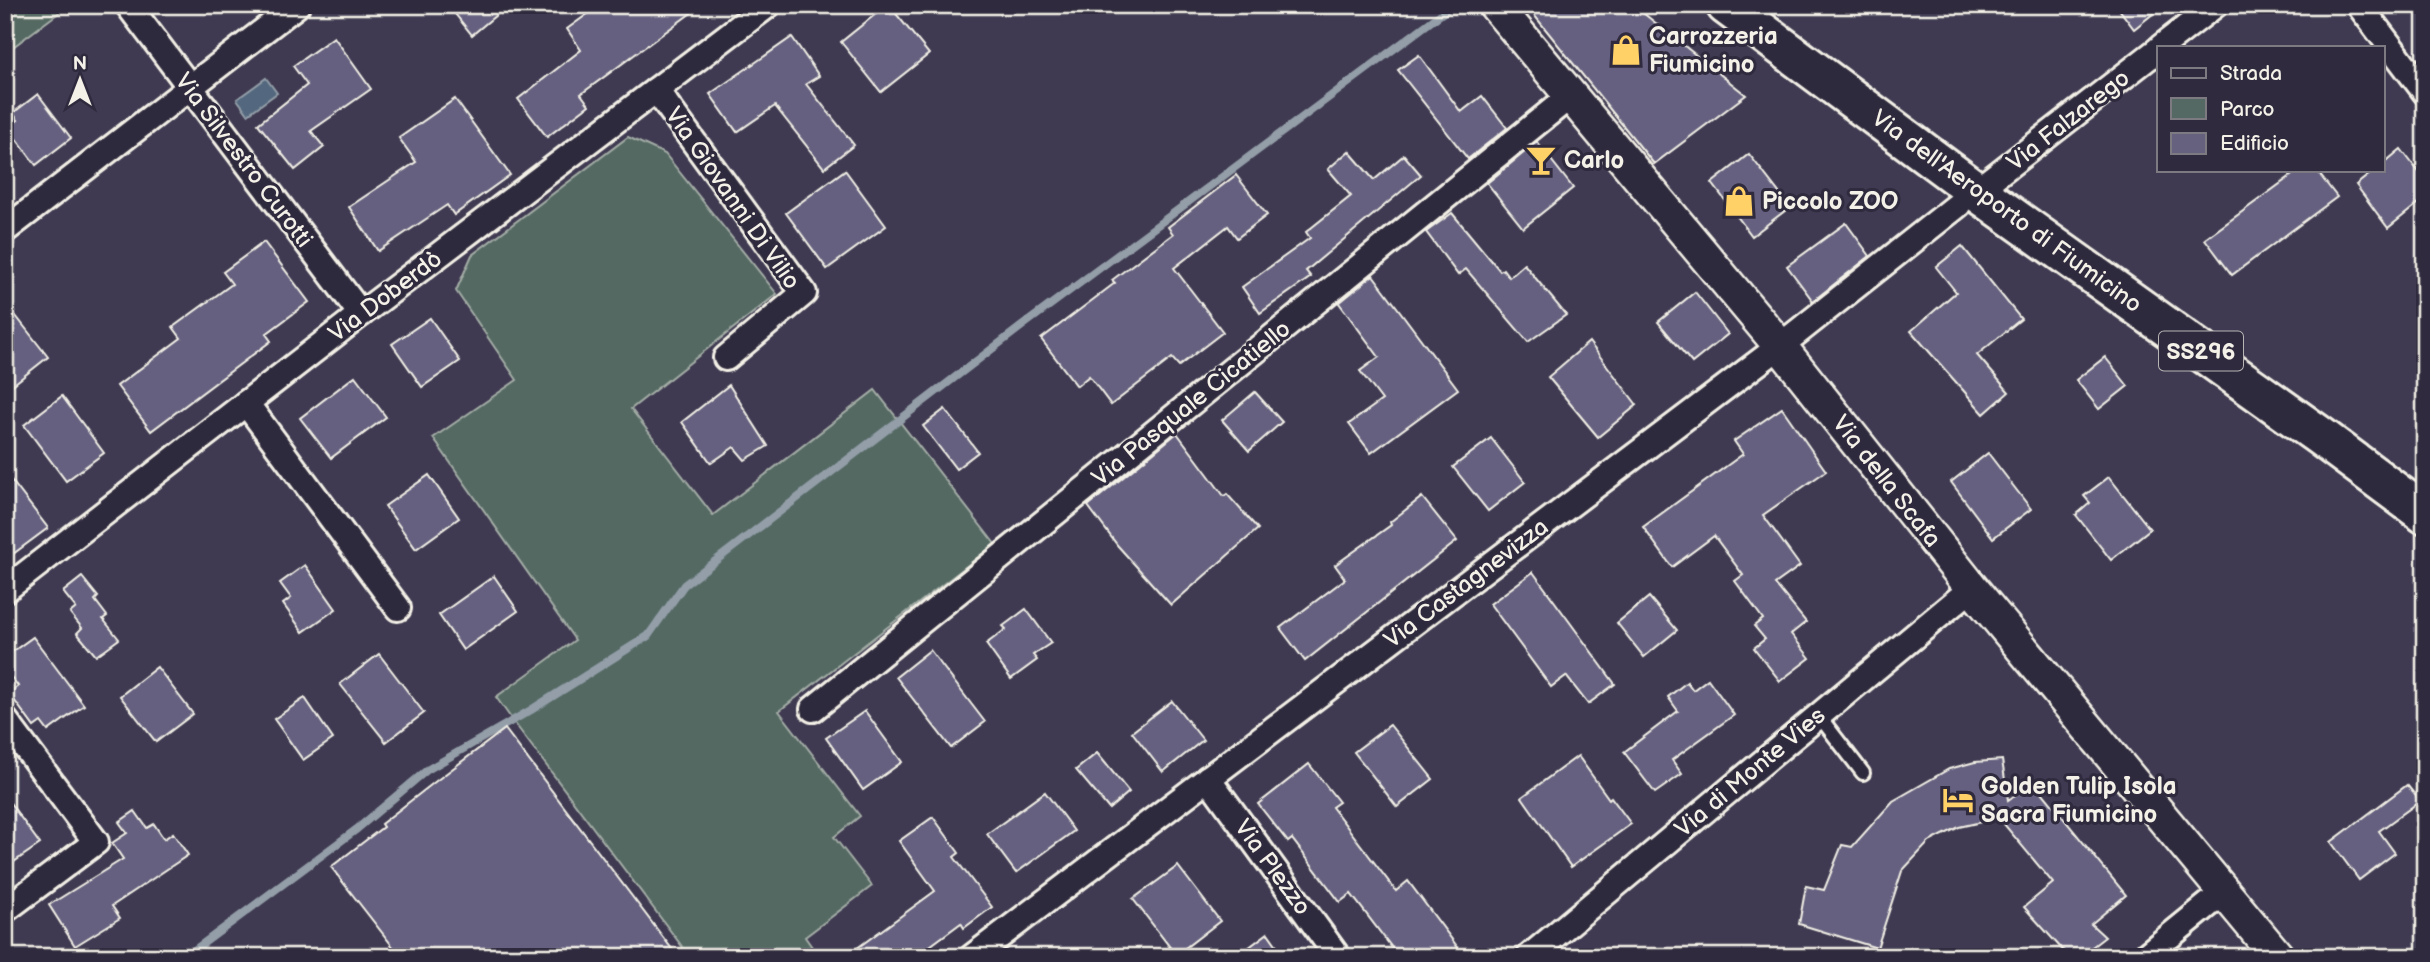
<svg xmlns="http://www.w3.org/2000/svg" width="2430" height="962" viewBox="0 0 2430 962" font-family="'Balsamiq Sans',sans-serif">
<rect width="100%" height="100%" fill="#3f3a51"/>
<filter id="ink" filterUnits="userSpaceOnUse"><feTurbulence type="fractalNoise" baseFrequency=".0143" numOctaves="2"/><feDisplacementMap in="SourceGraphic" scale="14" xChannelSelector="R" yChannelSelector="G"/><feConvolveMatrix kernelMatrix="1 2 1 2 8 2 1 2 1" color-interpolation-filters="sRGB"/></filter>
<g filter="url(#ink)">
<!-- green -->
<g fill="#546964" stroke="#a4ada6" stroke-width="2">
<polygon points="5,5 69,5 5,53"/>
<polygon points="628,137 665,154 777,294 631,409 713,515 875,390 995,544 779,711 860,816 834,837 872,886 805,937 819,957 690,957 513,721 496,697 575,640 433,438 517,380 456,291 472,255"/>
</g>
<!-- water -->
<polygon fill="#53677e" stroke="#939ea8" stroke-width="2" points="266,78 277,93 248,114 237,99"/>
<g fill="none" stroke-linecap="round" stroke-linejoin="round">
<!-- stream -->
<polyline stroke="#939ea8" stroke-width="8" points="185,957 357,829 427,770 531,710 648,636 684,585 1022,326 1453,5"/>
</g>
<!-- building -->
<g fill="#65617f" stroke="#f4f1e8" stroke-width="2">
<polygon points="448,5 508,5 472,35"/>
<polygon points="600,5 702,5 581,94 589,105 547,137 518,99 581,50 567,29"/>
<polygon points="887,5 889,5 929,54 881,92 841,42"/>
<polygon points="1526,5 1633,5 1746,95 1654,164"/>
<polygon points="2116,5 2164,5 2134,29"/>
<polygon points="334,37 371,89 311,131 324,147 295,170 258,124 307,85 293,66"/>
<polygon points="792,37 819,76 806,84 854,145 824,168 775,106 737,132 710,94"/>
<polygon points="1419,55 1461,112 1482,96 1507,128 1468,159 1398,70"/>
<polygon points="38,94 71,138 36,165 8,128 18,120 13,113"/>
<polygon points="455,99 510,175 454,215 447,205 378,251 349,207 416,162 399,138"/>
<polygon points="1537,142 1573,188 1523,228 1487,183"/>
<polygon points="2401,149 2425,180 2425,198 2388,228 2356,185 2375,170 2383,170 2383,164"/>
<polygon points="1349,151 1374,180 1404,155 1421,175 1306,271 1311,277 1260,313 1242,287 1310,238 1306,232 1351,196 1328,169"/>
<polygon points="1749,154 1790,207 1752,236 1712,183"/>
<polygon points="845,170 886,226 827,269 786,213"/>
<polygon points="2299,170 2316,170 2337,197 2232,275 2205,239"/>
<polygon points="1236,175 1267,215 1237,238 1228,226 1174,268 1223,332 1179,366 1172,358 1111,405 1089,376 1077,386 1041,339 1115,283 1112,280 1173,234 1168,227"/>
<polygon points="1452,213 1500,271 1503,269 1509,277 1524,264 1566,315 1528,342 1466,269 1458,275 1426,232"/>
<polygon points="1846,223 1870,256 1813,301 1787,266"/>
<polygon points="264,242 309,302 266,334 271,341 151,431 117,386 181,338 173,327 232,284 223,272"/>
<polygon points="1962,246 2021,319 1977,355 2009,392 1984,414 1911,331 1956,292 1936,267"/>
<polygon points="1373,275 1458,389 1371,453 1349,424 1382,400 1360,371 1379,357 1339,303"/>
<polygon points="1695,292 1728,334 1692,363 1658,322"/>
<polygon points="5,302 48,357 5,391"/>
<polygon points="430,318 460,361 422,387 392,344"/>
<polygon points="1589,342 1637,405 1598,437 1548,377"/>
<polygon points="2105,357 2128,386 2099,409 2076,380"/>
<polygon points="355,376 386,417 331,458 300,418"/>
<polygon points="729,385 768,446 745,460 734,447 711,463 682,422"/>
<polygon points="1255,392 1282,422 1249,451 1222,420"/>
<polygon points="62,396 104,453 66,481 24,425"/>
<polygon points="1782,408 1826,471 1763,515 1800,566 1775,584 1806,622 1791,634 1810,658 1780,681 1754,648 1765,639 1754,626 1763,619 1735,581 1743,575 1714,536 1672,567 1643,527 1743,454 1734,441"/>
<polygon points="945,409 978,452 956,469 923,426"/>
<polygon points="1177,433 1224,496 1227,494 1258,529 1171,605 1118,546 1088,506"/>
<polygon points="1491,438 1525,482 1488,511 1453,467"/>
<polygon points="1988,453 2031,509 1993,538 1951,482"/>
<polygon points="5,472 48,528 5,560"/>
<polygon points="429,475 459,518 416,549 385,506"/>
<polygon points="2109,477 2150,529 2111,560 2076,515 2090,503 2084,496"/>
<polygon points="1422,497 1457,541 1305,661 1280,628 1345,579 1335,565 1391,525 1390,522"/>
<polygon points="305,565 336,609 303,632 283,604 291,598 280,583"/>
<polygon points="1533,572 1615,684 1588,704 1566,676 1551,687 1490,604"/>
<polygon points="494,576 518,611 463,650 439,615"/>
<polygon points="82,577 98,597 95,600 107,616 103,619 119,639 96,656 77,633 82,628 70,613 76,608 63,592"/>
<polygon points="1649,597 1677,630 1644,657 1617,623"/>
<polygon points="1026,609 1051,643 1033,655 1037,660 1011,679 986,644 1006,629 1003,626"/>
<polygon points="33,637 84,705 48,731 41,722 34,727 9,693 18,686 5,669 5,657"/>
<polygon points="930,650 985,722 951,748 896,677"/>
<polygon points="379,654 424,713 386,742 340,684"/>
<polygon points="157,667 193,714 156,742 120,696"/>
<polygon points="1708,679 1734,715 1672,760 1682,774 1655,793 1624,752 1678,711 1668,697 1687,682 1693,690"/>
<polygon points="305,698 333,739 303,760 274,719"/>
<polygon points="1172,701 1203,740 1163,772 1132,732"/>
<polygon points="865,711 902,762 863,790 826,738"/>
<polygon points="1390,725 1433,779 1397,807 1354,752"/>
<polygon points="505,729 678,957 401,957 331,867 383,827 381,824 436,781"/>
<polygon points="1097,753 1129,792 1109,809 1076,770"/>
<polygon points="1578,756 1609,799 1611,797 1631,824 1571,867 1522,797"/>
<polygon points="2002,760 2008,800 2034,782 2126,895 2091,924 2105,937 2079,957 2069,957 2024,907 2053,883 1999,818 1959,827 1929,842 1902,871 1877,948 1799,924 1806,886 1824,890 1842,845 1852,847 1893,801 1949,769 1975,762"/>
<polygon points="1309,764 1339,802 1332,807 1396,891 1408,881 1465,957 1399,957 1351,894 1340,902 1292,839 1288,842 1258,804"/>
<polygon points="2407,785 2420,801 2379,831 2395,853 2359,880 2331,842"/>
<polygon points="1045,792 1074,831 1016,873 987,834"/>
<polygon points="5,796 40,844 5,868"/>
<polygon points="135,811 147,828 154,824 164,839 173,833 188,855 112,906 120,918 75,946 49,905 123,859 112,843 127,833 119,822"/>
<polygon points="933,817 959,853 954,857 992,907 964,928 961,923 915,957 845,957 935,891 899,841"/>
<polygon points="1178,866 1220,921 1176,955 1133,899"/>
<polygon points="1268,933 1285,957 1236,957"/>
</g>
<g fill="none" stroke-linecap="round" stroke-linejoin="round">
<defs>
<polyline id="service" points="1819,716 1863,773"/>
<g id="minor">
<polyline points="128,5 361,314"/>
<polyline points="2359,5 2425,92"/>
<polyline points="2161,47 2215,5"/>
<polyline points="656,90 804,293 726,358"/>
<polyline points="1976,191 2159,49"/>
<polyline points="5,230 297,5"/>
<polyline points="246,403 398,608"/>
<polyline points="5,590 361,314 768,5"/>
<polyline points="813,709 1569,97"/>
<polyline points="5,720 96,842 5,910"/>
<polyline points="1208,778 1338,957"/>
<polyline points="972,957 1780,346 1958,205"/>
<polyline points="1529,957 1972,588"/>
<polyline points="2144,957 2224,892"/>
</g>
<polyline id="tertiary" points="1495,5 1780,346 1972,588 2278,957"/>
<polyline id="primary" points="1726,5 1976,191 2320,436 2425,514"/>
</defs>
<!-- service casing -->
<use href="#service" stroke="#f4f1e8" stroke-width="18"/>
<!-- minor casing -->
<use href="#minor" stroke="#f4f1e8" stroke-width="30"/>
<!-- tertiary casing -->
<use href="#tertiary" stroke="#f4f1e8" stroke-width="37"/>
<!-- primary casing -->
<use href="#primary" stroke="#f4f1e8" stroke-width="44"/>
<!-- service -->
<use href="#service" stroke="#2f2a3d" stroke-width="12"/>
<!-- minor -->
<use href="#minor" stroke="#2f2a3d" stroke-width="24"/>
<!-- tertiary -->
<use href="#tertiary" stroke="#2f2a3d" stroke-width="32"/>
<!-- primary -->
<use href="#primary" stroke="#2f2a3d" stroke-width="38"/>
</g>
</g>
<!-- icons -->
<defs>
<symbol id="shop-bare" viewBox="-9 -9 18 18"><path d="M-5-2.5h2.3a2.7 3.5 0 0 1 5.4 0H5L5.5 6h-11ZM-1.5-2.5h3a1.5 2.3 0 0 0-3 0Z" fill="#ffd166" stroke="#2f2a3d" stroke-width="2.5" paint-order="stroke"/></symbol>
<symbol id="bar-bare" viewBox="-9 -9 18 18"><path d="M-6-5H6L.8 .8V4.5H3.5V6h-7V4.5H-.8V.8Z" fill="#ffd166" stroke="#2f2a3d" stroke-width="2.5" paint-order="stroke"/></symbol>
<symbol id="hotel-bare" viewBox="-9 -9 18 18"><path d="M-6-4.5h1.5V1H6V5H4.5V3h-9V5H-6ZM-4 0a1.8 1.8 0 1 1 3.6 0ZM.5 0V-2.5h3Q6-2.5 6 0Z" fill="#ffd166" stroke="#2f2a3d" stroke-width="2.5" paint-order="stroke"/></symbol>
</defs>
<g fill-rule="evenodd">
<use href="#shop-bare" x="1604" y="28" width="44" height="44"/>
<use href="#bar-bare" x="1519" y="138" width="44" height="44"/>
<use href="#shop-bare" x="1717" y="179" width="44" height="44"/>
<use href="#hotel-bare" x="1936" y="778" width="44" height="44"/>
</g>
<g text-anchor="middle" stroke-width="6" stroke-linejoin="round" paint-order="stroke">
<!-- shield labels -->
<rect fill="#2f2a3d" stroke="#b9b5b5" stroke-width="2" x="2159" y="331.5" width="84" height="39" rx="5"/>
<g font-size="23" font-weight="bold" fill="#f4f1e8">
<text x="2201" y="359">SS296</text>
</g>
<!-- poi labels -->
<g font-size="24" font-weight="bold" fill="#f4f1e8" stroke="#2f2a3d" text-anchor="start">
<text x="1649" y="44">Carrozzeria<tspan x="1649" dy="28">Fiumicino</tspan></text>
<text x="1564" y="168">Carlo</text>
<text x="1762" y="209">Piccolo ZOO</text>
<text x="1981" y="794">Golden Tulip Isola<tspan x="1981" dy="28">Sacra Fiumicino</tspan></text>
</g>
<!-- street labels -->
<g font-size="24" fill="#f4f1e8" stroke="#2f2a3d">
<text transform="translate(2068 120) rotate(-38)" y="8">Via Falzarego</text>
<text transform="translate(244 160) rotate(53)" y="8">Via Silvestro Curotti</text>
<text transform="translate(733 198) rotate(55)" y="8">Via Giovanni Di Vilio</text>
<text transform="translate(2007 211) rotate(36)" y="8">Via dell'Aeroporto di Fiumicino</text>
<text transform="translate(385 296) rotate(-37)" y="8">Via Doberdò</text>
<text transform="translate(1191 403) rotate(-39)" y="8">Via Pasquale Cicatiello</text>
<text transform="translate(1887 481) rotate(52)" y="8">Via della Scafa</text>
<text transform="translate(1466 583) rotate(-37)" y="8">Via Castagnevizza</text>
<text transform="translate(1750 772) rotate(-40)" y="8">Via di Monte Vies</text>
<text transform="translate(1273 867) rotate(54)" y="8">Via Plezzo</text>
</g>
</g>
<!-- margin -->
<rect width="2430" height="962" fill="none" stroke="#2f2a3d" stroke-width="28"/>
<rect x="14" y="14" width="2402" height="934" fill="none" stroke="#f4f1e8" stroke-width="2.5" filter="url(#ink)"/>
<!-- legend -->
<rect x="2157" y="46" width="228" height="126" fill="#2f2a3d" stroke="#7e7a81" stroke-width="2"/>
<rect x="2171" y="68" width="35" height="10" fill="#2f2a3d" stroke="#7e7a81" stroke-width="2"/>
<text x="2220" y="80" font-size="21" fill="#f4f1e8">Strada</text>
<rect x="2171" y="98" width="35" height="21" fill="#546964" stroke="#7e7a81" stroke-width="2"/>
<text x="2220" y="116" font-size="21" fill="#f4f1e8">Parco</text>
<rect x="2171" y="133" width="35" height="21" fill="#65617f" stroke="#7e7a81" stroke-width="2"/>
<text x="2220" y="150" font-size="21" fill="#f4f1e8">Edificio</text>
<!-- north arrow -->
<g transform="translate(80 80)" stroke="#2f2a3d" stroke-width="5" paint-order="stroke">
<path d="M0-5L12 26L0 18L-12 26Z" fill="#f4f1e8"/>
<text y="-10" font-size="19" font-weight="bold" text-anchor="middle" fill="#f4f1e8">N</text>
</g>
</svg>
